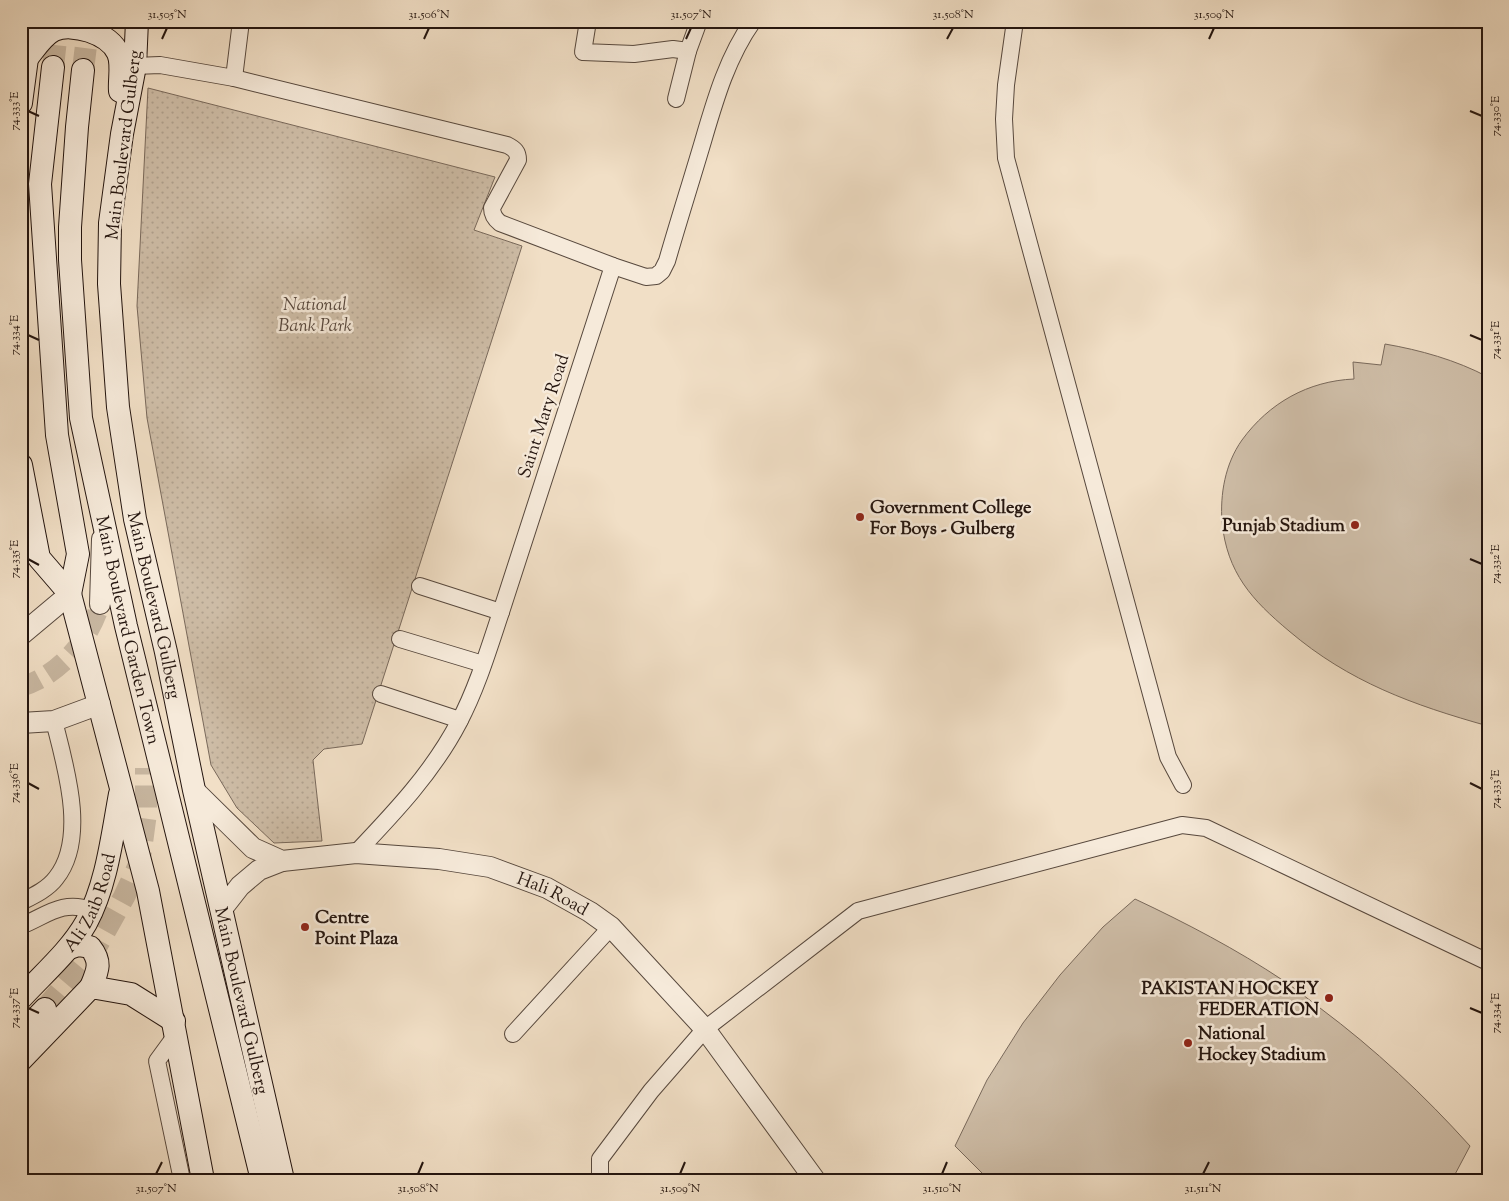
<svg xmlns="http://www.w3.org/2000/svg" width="1509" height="1201" viewBox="0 0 1509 1201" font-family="'Sorts Mill Goudy',serif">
<defs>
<pattern id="park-dots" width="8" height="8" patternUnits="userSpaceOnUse" patternTransform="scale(1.25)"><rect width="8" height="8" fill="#cebda7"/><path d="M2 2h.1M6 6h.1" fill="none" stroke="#b1a28f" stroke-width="1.8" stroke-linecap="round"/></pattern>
</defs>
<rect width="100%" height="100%" fill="#f1dfc6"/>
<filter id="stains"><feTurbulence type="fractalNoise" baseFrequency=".004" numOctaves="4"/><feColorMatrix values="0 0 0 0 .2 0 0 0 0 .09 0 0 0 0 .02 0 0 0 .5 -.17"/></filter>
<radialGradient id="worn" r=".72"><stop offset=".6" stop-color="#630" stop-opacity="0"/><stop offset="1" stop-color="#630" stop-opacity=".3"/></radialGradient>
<!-- green -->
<g fill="#cebda7" stroke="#79695b">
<path d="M1385 344C1420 350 1456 360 1488 377V726C1413 705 1349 682 1289 631 1252 600 1227 573 1222 522 1220 494 1225 464 1242 440 1269 403 1308 381 1354 379L1353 362 1381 365Z"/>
<path d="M1135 899C1186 923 1236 949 1284 981 1296 989 1308 999 1320 1008 1375 1049 1424 1095 1470 1146L1452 1180H989L955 1146 987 1080 1023 1023 1060 975 1103 927Z"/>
</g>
<!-- park -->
<polygon fill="url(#park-dots)" stroke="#79695b" points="148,88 495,177 474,230 522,246 362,744 324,749 313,760 322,841 274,843 237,808 211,765 147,418 137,306"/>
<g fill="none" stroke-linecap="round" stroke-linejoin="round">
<!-- tertiary-tunnel -->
<path stroke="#c8b7a1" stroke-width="20" stroke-dasharray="20 10" stroke-linecap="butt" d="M21 687C58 676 90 640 100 604"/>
<!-- secondary-tunnel -->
<g stroke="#c8b7a1" stroke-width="22" stroke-dasharray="22 11" stroke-linecap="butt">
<polyline points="53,67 58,21"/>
<polyline points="83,70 89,21"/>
<polyline points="45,1009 94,951 124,897 139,865 146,813 146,768"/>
</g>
<defs>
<g id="minor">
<polyline points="588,21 583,52 634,54 673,49 688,51 699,21"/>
<polyline points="1015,21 1006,85 1004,119 1006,158 1168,757 1183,785"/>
<path d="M135 66 160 65 234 78 507 145C515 149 518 152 518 160L492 208C492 215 495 219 500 223L613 266 646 277 656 276 662 271 667 261C678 223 690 185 701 148 714 104 726 59 753 21"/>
<polyline points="234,78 241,21"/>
<polyline points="676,99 688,51"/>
<polyline points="420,586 501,612"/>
<polyline points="400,639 483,664"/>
<polyline points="381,694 460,720"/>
<path d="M356 853C394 813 433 772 459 722 477 688 489 648 501 612L613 266"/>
<path d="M21 902C33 896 48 889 56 878 88 838 65 765 54 721"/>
<path d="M21 926C48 915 61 900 92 910"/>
<polyline points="513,1034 611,927"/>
<polyline points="176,1035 157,1061 182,1180"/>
<polyline points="600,1180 600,1159 651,1091 705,1029 858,911 1182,825 1206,828 1488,962"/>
</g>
<g id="tertiary">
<polyline points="100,604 102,539"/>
<polyline points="21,635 70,594"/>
<polyline points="21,723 54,721 100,704"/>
<path id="s1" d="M194 790 253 848 282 861 356 853 439 859 490 867 547 888 590 912 611 927 705 1029 815 1180"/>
<polyline points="222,909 240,886 259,870 282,861"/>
</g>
<g id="secondary">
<path id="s2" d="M137 21 135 66 122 134 110 223 109 284 118 407 135 519 166 652 194 790 283 1180"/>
<path d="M27 58C34 50 43 35 54 30 72 22 109 33 118 53 123 64 119 80 120 91"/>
<polyline points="53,67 40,184 57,435 78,554 70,594"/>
<path id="s3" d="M83 70 77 127 70 227V260L81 418 126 626 262 1180"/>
<polyline points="21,103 32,21"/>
<polyline points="21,465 39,558 70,594 148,891 203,1180"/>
<path d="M69 948 78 945 90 947C102 962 98 970 91 987"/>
<path id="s4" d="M21 998C43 974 70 951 86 923 107 884 112 837 120 794"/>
<polyline points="21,1034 45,1009"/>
<polyline points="21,1060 91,987 131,994 174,1021"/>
</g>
</defs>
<!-- minor casing -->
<use href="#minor" stroke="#57483d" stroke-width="18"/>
<!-- tertiary casing -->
<use href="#tertiary" stroke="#57483d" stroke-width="22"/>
<!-- secondary casing -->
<use href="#secondary" stroke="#24150f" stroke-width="24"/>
<!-- minor -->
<use href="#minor" stroke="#f6eada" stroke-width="16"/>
<!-- tertiary -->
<use href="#tertiary" stroke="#f6eada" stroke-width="20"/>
<!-- secondary -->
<use href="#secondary" stroke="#f6eada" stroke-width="22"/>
</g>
<!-- ticks -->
<path fill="none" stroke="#24150f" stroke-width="2" d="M162 39 167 28M424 39 429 28M686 39 691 28M947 39 953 28M1209 39 1214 28M28 111 39 116M1470 111 1482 116M28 335 39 340M1470 335 1482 340M28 559 39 565M1470 559 1482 564M28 783 39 789M1470 783 1482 789M28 1008 39 1013M1470 1008 1482 1013M156 1174 162 1162M418 1174 423 1162M680 1174 685 1162M942 1174 947 1162M1203 1174 1209 1162"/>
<!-- markers -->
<g fill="#8f2418" stroke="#f6eada" stroke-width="2">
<circle cx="860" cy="517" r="5"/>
<circle cx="1355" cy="525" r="5"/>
<circle cx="305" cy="927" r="5"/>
<circle cx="1329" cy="998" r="5"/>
<circle cx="1188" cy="1043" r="5"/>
</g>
<g text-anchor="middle" stroke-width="5" stroke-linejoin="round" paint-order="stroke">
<!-- street labels -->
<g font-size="18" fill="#24150f" stroke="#f6eada">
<text transform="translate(123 145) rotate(-83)" y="6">Main Boulevard Gulberg</text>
<text transform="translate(543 416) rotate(-72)" y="6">Saint Mary Road</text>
<text dy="6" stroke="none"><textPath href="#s2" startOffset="590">Main Boulevard Gulberg</textPath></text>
<text dy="6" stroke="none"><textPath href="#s3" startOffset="566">Main Boulevard Garden Town</textPath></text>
<text dy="6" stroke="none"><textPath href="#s1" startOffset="392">Hali Road</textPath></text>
<text dy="6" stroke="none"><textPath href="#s4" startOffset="120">Ali Zaib Road</textPath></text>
<text dy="6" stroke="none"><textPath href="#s2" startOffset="995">Main Boulevard Gulberg</textPath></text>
</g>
<!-- park labels -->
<g font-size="18" font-style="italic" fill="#57473d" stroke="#f6eada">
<text x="315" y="310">National<tspan x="315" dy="21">Bank Park</tspan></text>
</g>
<!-- poi labels -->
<g font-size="18" font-weight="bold" fill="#24150f" stroke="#f6eada" text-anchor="start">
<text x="870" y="513">Government College<tspan x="870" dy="21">For Boys - Gulberg</tspan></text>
<text x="1345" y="531" text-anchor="end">Punjab Stadium</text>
<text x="315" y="923">Centre<tspan x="315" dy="21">Point Plaza</tspan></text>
<text x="1319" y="994" text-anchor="end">PAKISTAN HOCKEY<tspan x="1319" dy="21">FEDERATION</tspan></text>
<text x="1198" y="1039">National<tspan x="1198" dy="21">Hockey Stadium</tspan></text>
</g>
</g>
<!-- margin -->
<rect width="1509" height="1201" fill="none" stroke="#f1dfc6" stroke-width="55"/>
<rect x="28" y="28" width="1454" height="1146" fill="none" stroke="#24150f" stroke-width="2"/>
<g font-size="12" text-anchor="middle" fill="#24150f">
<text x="167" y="18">31.505°N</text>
<text x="429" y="18">31.506°N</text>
<text x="691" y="18">31.507°N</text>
<text x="953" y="18">31.508°N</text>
<text x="1214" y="18">31.509°N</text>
<text transform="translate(14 111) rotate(-90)" y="4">74.333°E</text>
<text transform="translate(1495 116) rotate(-90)" y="4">74.330°E</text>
<text transform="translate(14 335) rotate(-90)" y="4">74.334°E</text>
<text transform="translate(1495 340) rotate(-90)" y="4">74.331°E</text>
<text transform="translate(14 559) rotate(-90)" y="4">74.335°E</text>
<text transform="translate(1495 564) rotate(-90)" y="4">74.332°E</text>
<text transform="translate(14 783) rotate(-90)" y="4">74.336°E</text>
<text transform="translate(1495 789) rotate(-90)" y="4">74.333°E</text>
<text transform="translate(14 1008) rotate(-90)" y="4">74.337°E</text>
<text transform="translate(1495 1013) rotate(-90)" y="4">74.334°E</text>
<text x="156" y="1192">31.507°N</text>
<text x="418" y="1192">31.508°N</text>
<text x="680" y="1192">31.509°N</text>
<text x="942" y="1192">31.510°N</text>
<text x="1203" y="1192">31.511°N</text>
</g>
<rect width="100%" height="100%" filter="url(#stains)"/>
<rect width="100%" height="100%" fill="url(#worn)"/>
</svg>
